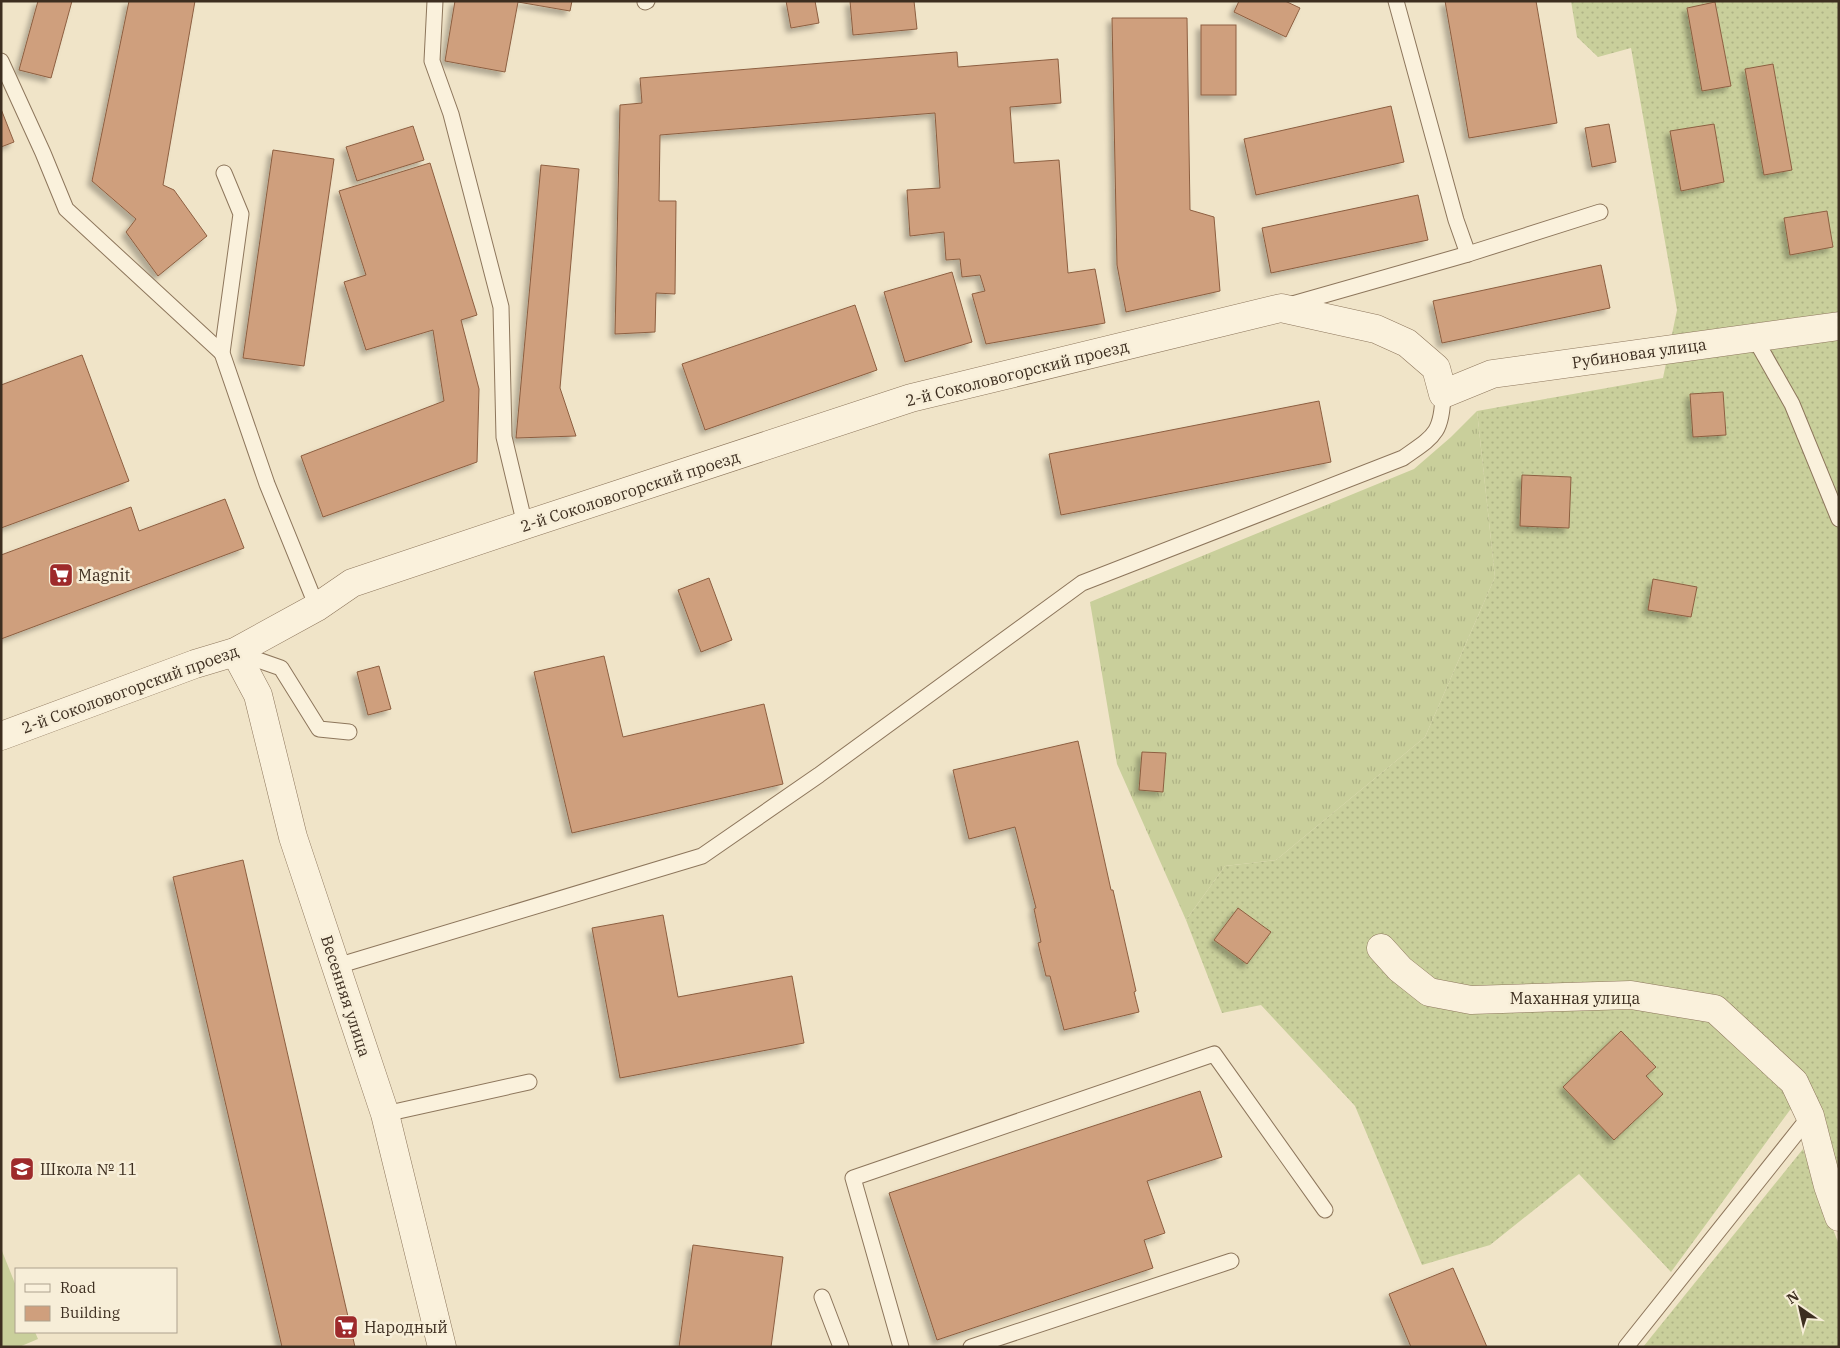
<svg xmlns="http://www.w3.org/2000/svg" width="1840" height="1348" viewBox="0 0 1840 1348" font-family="'IBM Plex Serif',serif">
<defs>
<pattern id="grass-tufts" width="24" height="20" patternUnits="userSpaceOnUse" patternTransform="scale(1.25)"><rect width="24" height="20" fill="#c9cf9b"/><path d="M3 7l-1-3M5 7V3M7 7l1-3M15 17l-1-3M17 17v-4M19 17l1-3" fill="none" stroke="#aeb285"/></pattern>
<pattern id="garden-dots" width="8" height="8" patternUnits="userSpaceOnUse" patternTransform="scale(1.25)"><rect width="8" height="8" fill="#c9cf9b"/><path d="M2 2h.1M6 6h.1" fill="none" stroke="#aeb285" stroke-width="1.8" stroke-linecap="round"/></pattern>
<filter id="shadow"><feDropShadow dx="-4.5" dy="4.5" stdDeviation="2.5" flood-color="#0004"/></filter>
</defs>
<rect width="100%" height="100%" fill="#f0e4c8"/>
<!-- grass -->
<polygon fill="url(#grass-tufts)" points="1477,411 1495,577 1425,737 1276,860 1225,866 1186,920 1117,764 1090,602 1414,469 1451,437"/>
<!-- garden -->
<g fill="url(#garden-dots)">
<polygon points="1571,1 1839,1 1839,1177 1820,1103 1790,1110 1671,1272 1579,1174 1490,1245 1422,1265 1355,1106 1261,1005 1222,1013 1186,920 1225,866 1276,860 1425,737 1495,577 1477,411 1663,378 1677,310 1631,48 1598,57 1577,37"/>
<polygon points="1803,1149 1839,1245 1839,1347 1643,1347"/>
</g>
<!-- pitch -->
<polygon fill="#c9cf9b" points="2,1251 16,1286 16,1332 35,1332 38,1339 19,1347 1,1347"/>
<!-- building -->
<g fill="#cf9f7d" stroke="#8d5f41" filter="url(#shadow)">
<polygon points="38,1 72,1 51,78 19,70"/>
<polygon points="129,1 195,1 163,185 174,190 207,236 158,276 126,232 136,219 92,181"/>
<polygon points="455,1 572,1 570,11 518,2 505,72 445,61"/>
<polygon points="786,1 815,1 819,23 791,28"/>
<polygon points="850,1 914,1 917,29 853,35"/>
<polygon points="1239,1 1285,1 1300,8 1286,37 1234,12"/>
<polygon points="1445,1 1536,1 1557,123 1469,138"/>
<polygon points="1715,2 1731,86 1702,91 1687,8"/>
<polygon points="1112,18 1187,18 1190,210 1214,217 1220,291 1126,312 1117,265"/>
<rect x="1201" y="25" width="35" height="70"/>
<polygon points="957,52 958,67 1058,59 1061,103 1010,107 1014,163 1059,160 1068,273 1095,269 1105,323 986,344 972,294 985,291 980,275 962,277 960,259 946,260 944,232 910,236 907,190 940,188 935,113 660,135 659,201 676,201 675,294 656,293 655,332 615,334 620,105 642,103 640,78"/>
<polygon points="1773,64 1792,170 1764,175 1745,69"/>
<polygon points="1391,106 1404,162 1256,195 1244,139"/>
<polygon points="1,109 14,142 1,147"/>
<polygon points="1609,124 1616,162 1592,167 1585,128"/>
<polygon points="1714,124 1724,182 1681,191 1670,131"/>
<polygon points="413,126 424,160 357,181 346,147"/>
<polygon points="273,150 334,159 304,366 243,358"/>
<polygon points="430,163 477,315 461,320 479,389 477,462 323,517 301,456 444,401 433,330 366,350 344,282 366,275 339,191"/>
<polygon points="541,165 579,169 560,388 576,436 516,438"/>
<polygon points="1418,195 1428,240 1271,273 1262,228"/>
<polygon points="1827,211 1833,247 1790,255 1784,218"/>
<polygon points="1601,265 1610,308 1442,343 1433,301"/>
<polygon points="952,272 972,342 905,362 884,292"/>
<polygon points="855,305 877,370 705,430 682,364"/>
<polygon points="82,355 129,481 1,528 1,385"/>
<polygon points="1723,392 1726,435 1693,437 1690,394"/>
<polygon points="1319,401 1331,462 1061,515 1049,454"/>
<polygon points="1522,475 1571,477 1569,528 1520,526"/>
<polygon points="225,499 244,548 1,639 1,555 131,507 139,531"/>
<polygon points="709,578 732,640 701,652 678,590"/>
<polygon points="1653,579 1697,587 1691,617 1648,610"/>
<polygon points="604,656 623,737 764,704 783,784 572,833 534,672"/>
<polygon points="379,666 391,709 368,715 357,672"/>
<polygon points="1078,741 1111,890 1113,890 1136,991 1134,992 1139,1012 1064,1030 1050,976 1046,976 1038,943 1041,942 1034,909 1036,908 1015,827 969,839 953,770"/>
<polygon points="1142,752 1166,753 1163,792 1139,790"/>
<polygon points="243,860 355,1347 282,1347 173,877"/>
<polygon points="1238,908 1271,932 1247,964 1214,940"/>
<polygon points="663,915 678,997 792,976 804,1043 620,1078 592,928"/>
<polygon points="1621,1031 1656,1067 1646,1076 1663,1094 1614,1140 1563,1087"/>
<polygon points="1200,1091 1222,1157 1147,1181 1165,1233 1144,1240 1153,1268 937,1340 889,1193"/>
<polygon points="693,1245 783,1257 771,1347 679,1347"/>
<polygon points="1453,1268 1487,1347 1411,1347 1389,1294"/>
</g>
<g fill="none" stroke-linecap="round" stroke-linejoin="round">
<defs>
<g id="service">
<polyline points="435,1 432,61 451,114 501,307 504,437 525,525"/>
<polyline points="1396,1 1456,220 1468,254"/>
<polyline points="645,2 647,1"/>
<polyline points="1,61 43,153 66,209 222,353"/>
<polyline points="224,173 241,214 222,353 267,484 317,607"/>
<polyline points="1289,305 1468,254 1600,212"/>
<polyline points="1754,337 1792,404 1839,519"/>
<polyline points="235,652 281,668 319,729 349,732"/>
<path d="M337 966 702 856 819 775 1082 583 1403 458C1434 436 1442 434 1443 394"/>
<polyline points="385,1114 529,1082"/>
<polyline points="822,1297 841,1347"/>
<polyline points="901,1347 853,1178 1214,1054 1325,1210"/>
<polyline points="971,1347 1231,1261"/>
<polyline points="1626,1347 1810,1116"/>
</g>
<g id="minor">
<polyline points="235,652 258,695 293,837 385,1114 442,1347"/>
<polyline points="1,736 195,664 235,652 317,607 352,583 525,525 911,398 1281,308 1376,329 1407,343 1436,368 1443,394 1492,374 1839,326"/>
<polyline points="1381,948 1400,969 1429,992 1471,1000 1631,995 1715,1009 1794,1082 1810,1116 1828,1186 1839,1217"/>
</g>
</defs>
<!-- service casing -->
<use href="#service" stroke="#8d765c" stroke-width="17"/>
<!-- minor casing -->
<use href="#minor" stroke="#8d765c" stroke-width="29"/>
<!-- service -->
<use href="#service" stroke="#faf1dc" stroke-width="15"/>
<!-- minor -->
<use href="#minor" stroke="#faf1dc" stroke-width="28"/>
</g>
<!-- icons -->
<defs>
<symbol id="supermarket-square" viewBox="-11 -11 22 22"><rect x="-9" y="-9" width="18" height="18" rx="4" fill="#9e2a2b" stroke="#f7eed8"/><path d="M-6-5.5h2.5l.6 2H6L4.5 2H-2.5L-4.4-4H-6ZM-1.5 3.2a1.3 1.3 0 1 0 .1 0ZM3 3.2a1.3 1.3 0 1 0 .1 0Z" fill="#fff"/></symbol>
<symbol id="school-square" viewBox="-11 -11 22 22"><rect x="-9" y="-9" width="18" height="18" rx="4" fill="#9e2a2b" stroke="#f7eed8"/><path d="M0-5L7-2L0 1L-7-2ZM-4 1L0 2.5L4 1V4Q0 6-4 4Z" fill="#fff"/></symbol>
</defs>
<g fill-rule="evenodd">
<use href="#supermarket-square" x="47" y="561" width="28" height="28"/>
<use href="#school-square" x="8" y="1155" width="28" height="28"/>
<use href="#supermarket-square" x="332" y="1313" width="28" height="28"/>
</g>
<g text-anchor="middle" stroke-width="5" stroke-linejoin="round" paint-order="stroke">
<!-- street labels -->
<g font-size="16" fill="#3d2e20" stroke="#f7eed8">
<text transform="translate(1639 353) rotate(-8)" y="6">Рубиновая улица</text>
<text transform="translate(1017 373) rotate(-14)" y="6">2-й Соколовогорский проезд</text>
<text transform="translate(630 491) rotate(-18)" y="6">2-й Соколовогорский проезд</text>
<text transform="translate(130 689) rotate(-20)" y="6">2-й Соколовогорский проезд</text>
<text transform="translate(346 996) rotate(72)" y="6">Весенняя улица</text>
<text x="1575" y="1004">Маханная улица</text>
</g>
<!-- poi labels -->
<g font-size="16" fill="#3d2e20" stroke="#f7eed8" text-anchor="start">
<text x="78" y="581">Magnit</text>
<text x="40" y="1175">Школа № 11</text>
<text x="364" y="1333">Народный</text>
</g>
</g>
<!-- border -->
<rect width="1840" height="1348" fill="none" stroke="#3d2e20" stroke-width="5"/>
<!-- legend -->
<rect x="15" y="1268" width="162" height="65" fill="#f7eed8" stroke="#ada18e"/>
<rect x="25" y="1284" width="25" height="8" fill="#faf1dc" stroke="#ada18e"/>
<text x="60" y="1293" font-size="15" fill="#3d2e20">Road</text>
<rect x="25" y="1306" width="25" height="15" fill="#cf9f7d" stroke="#ada18e"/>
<text x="60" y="1318" font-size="15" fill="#3d2e20">Building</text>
<!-- north arrow -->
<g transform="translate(1800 1308) rotate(326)" stroke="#f7eed8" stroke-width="4" paint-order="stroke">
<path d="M0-4L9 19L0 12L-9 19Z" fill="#3d2e20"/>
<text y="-8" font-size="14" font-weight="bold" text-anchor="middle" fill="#3d2e20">N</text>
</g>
</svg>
